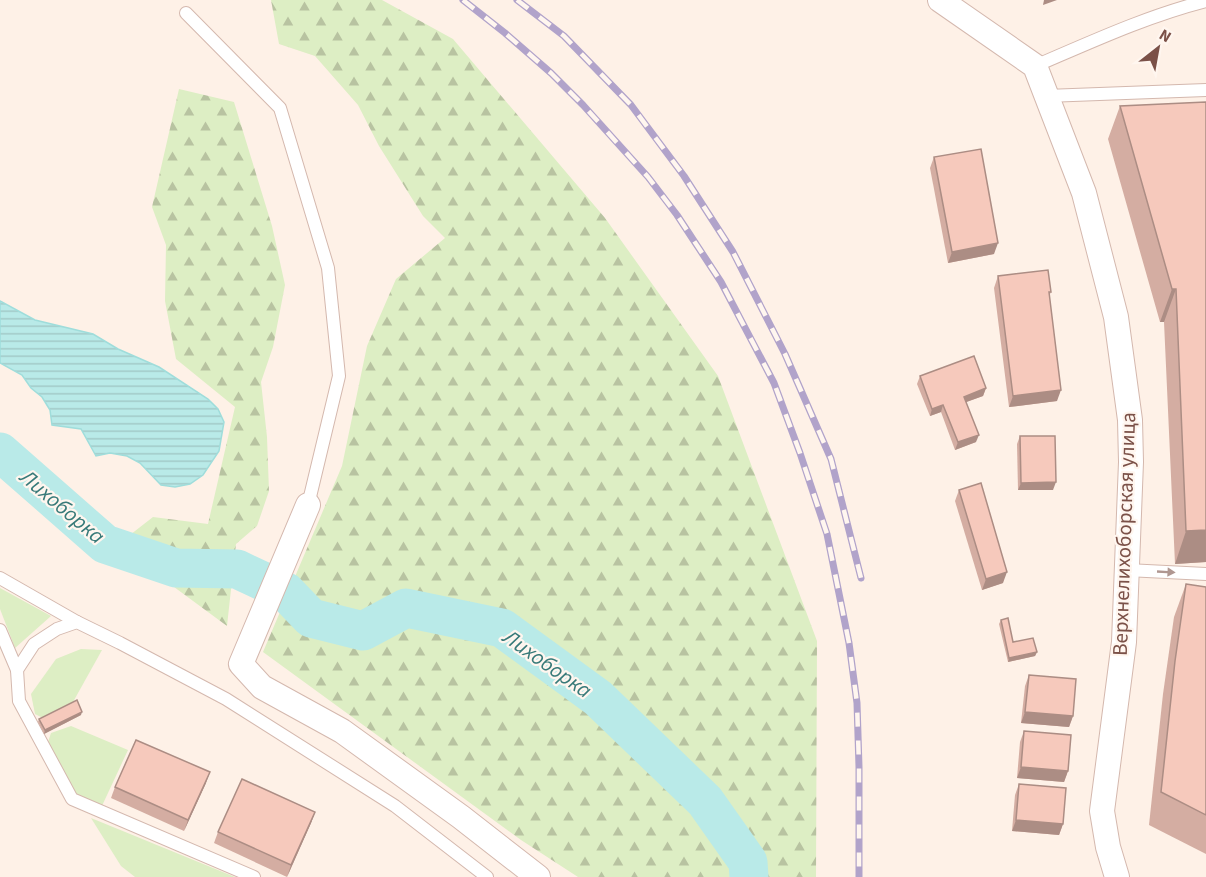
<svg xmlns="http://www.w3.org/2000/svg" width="1206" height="877" viewBox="0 0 1206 877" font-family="'Source Sans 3',sans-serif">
<defs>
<pattern id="forest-firs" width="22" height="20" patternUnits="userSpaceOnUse" patternTransform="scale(1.5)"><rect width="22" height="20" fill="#ddeec4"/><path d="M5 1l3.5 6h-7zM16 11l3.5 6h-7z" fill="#b8c3a1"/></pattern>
<pattern id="water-rules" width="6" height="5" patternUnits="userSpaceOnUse" patternTransform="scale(1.5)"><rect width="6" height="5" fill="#b9eae8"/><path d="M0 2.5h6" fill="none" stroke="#a3cac8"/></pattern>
</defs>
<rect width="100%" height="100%" fill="#fef1e7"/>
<!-- grass -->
<g fill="#ddeec4">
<polygon points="0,588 51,616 15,648 0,609"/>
<polygon points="81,649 102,650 73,702 43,718 35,714 31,694 56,659"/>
<polygon points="71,726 128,750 101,808 73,796 47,745 51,733"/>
<polygon points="91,818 235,877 135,877 121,866"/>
</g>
<!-- forest -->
<g fill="url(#forest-firs)">
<polygon points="271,0 382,0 453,39 605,218 718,376 817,641 816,877 578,877 521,840 263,652 342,466 367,346 396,279 445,238 423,216 379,146 358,105 315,56 279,44"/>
<polygon points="179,89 234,102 272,226 285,285 273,347 261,382 267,437 269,491 257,526 236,544 227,626 117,545 153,517 208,524 235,407 176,359 165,301 166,245 152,207"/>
</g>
<!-- water -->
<polygon fill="url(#water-rules)" stroke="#9fdddb" stroke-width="1.5" points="0,301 35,320 93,334 118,349 159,367 208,399 218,409 224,422 219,451 203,475 190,484 175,487 161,485 140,463 127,456 110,453 96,456 81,429 52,425 50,410 42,397 31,388 22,375 0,363"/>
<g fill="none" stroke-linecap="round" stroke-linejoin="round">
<!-- river -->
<polyline stroke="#b9eae8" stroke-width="39" points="0,452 105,544 176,568 237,569 286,592 311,618 363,631 406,608 502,628 598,698 705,801 748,862 749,877"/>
<defs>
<g id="lane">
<polyline points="186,13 280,108 328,268 339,376 308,505"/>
<path d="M1035 66C1091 42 1147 16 1206 1"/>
<polyline points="1046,96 1206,90"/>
<polyline points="1127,570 1206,574"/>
<polyline points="0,578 77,622"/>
<polyline points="0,630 17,670"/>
<polyline points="254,877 72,799 19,701 17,670 34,644 57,629 77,622 120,643 226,699 395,806 487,877"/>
</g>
<g id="street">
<polyline points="940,0 1035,66 1084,193 1116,317 1130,420 1131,462 1124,642 1102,811 1108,847 1117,877"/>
<polyline points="308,505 241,664 262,687 342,731 461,817 538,877"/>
</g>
</defs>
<!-- lane casing -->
<use href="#lane" stroke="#d4b8ae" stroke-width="14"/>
<!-- street casing -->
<use href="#street" stroke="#d4b8ae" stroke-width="26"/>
<!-- lane -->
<use href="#lane" stroke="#fff" stroke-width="12"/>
<!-- street -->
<use href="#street" stroke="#fff" stroke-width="24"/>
<defs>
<g id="rail">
<polyline points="463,0 505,33 551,73 583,105 648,177 677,215 721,282 774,383 800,453 827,534 849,643 857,703 859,767 859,877"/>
<polyline points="517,0 564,36 631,105 684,176 733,252 785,354 831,459 861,578"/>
</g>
</defs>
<!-- rail casing -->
<use href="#rail" stroke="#b1a3ca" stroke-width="7"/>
<!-- rail -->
<use href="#rail" stroke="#fff6ef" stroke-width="4.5" stroke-dasharray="14" stroke-linecap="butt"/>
</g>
<!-- wall -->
<g fill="#d4ada2">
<polygon points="1206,102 1206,562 1175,564 1164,322 1160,322 1108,139 1120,106"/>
<polygon points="934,157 994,254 948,263 930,168"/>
<polygon points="998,276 1051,292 1049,296 1057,401 1009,407 994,288"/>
<polygon points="920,376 986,388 983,396 966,402 976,442 955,450 941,412 930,416 917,384"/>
<polygon points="1020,436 1053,490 1018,490 1017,444"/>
<polygon points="959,490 1003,583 982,590 955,501"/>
<polygon points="1186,584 1206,587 1206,854 1149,825 1163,694 1174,617"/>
<polygon points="1001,620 1013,642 1037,652 1035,656 1008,662 999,624"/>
<polygon points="1029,675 1073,716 1069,727 1021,723 1025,686"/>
<polygon points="81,715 44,734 38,722 39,719"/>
<polygon points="1024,731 1068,771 1064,782 1017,778 1020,742"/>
<polygon points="206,783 184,831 111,798 115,787"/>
<polygon points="1019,784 1063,824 1059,835 1012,831 1015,795"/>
<polygon points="315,812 311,823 287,877 214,843 218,832"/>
</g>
<!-- shaded-wall -->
<g fill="#ac8d84">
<polygon points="1044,0 1057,0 1043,5"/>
<polygon points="998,243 994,254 948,263 952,252"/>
<polygon points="1172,289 1176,289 1164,322 1160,322"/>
<polygon points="986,388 983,396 961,404 964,397"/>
<polygon points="1061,390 1057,401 1009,407 1013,396"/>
<polygon points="943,405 941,412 930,416 932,409"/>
<polygon points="979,435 976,442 955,450 958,442"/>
<polygon points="1056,482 1053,490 1018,490 1021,483"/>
<polygon points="1206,530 1206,562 1175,564 1186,531"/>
<polygon points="1007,572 1003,583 982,590 986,579"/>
<polygon points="1037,652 1035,656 1008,662 1009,658"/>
<polygon points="82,712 81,715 44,734 45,730"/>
<polygon points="1025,712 1073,716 1069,727 1021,723"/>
<polygon points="1021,767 1068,771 1064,782 1017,778"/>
<polygon points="210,772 206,783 184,831 188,820"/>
<polygon points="315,812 311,823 287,877 291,865"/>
<polygon points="1016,820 1063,824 1059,835 1012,831"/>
</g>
<!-- building -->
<g fill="#f6c9bc" stroke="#ac8d84" stroke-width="1.5">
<polygon points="1206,102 1206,530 1186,531 1176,289 1172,289 1120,106"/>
<polygon points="981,149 998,243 952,252 934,157"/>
<polygon points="1048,270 1051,292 1049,292 1061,390 1013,396 998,276"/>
<polygon points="974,356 986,388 964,397 979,435 958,442 943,405 932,409 920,376"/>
<polygon points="1020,436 1055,436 1056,482 1021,483"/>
<polygon points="981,483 1007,572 986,579 959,490"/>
<polygon points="1186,584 1206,587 1206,815 1161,792 1175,661"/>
<polygon points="1008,618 1013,642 1033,638 1037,652 1009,658 1001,620"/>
<polygon points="1029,675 1076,679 1073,716 1025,712"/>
<polygon points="77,700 82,712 45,730 39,719"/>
<polygon points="1024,731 1071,735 1068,771 1021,767"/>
<polygon points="136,740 210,772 188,820 115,787"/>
<polygon points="242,779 315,812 291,865 218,832"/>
<polygon points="1019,784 1066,788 1063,824 1016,820"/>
</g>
<!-- one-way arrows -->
<defs><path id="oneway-solid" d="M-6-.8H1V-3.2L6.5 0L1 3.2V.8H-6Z" transform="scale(1.5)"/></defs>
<use fill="#b09791" href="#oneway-solid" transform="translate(1166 572) rotate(3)"/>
<g text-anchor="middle" stroke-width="4.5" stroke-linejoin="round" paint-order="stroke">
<!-- street labels -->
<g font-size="21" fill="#7b5148" stroke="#fff6ef">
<text transform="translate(1124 534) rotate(-88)" y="7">Верхнелихоборская улица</text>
</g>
<!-- water labels -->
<g font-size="22" font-style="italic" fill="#387a79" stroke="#fff6ef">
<text transform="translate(63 506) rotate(40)" y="8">Лихоборка</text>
<text transform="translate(548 663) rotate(35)" y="8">Лихоборка</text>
</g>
</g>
<!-- north arrow -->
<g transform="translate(1158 48) rotate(31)" stroke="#fff6ef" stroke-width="4.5" paint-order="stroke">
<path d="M0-4.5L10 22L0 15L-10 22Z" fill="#7b5148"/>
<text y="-9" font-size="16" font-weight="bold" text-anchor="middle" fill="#7b5148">N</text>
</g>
</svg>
